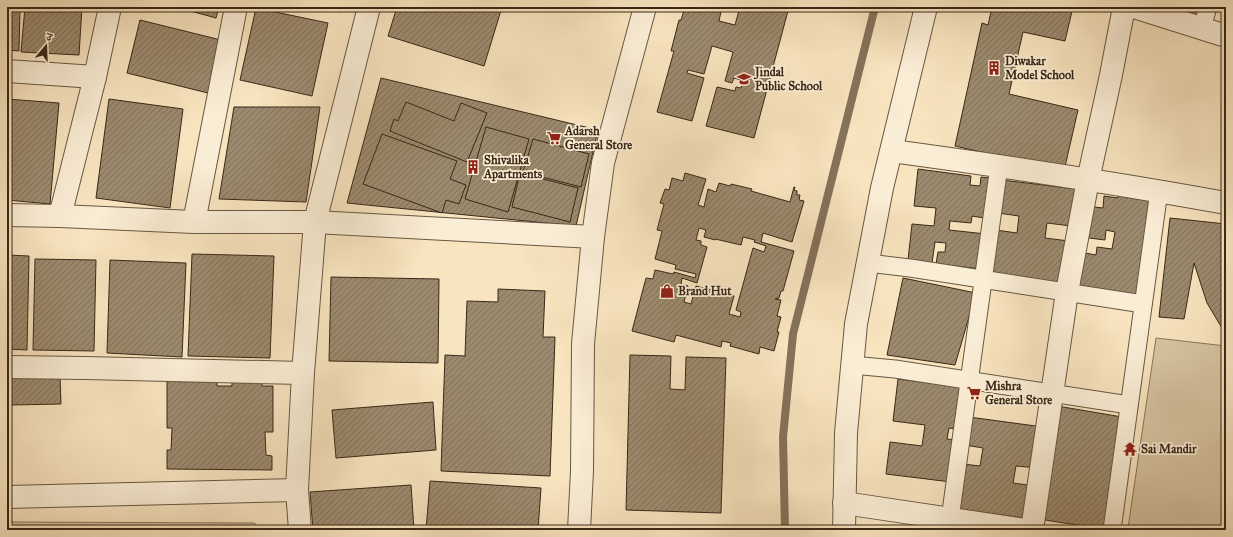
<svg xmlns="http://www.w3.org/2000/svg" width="1233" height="537" viewBox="0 0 1233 537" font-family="'IM FELL Great Primer','Noto Serif Devanagari',serif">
<defs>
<pattern id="building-hatch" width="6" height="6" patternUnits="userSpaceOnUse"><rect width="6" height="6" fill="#9c8a6e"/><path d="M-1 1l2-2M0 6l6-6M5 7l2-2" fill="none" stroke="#807159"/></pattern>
</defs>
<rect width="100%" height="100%" fill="#f8e4bf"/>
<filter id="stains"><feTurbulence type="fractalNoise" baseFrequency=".005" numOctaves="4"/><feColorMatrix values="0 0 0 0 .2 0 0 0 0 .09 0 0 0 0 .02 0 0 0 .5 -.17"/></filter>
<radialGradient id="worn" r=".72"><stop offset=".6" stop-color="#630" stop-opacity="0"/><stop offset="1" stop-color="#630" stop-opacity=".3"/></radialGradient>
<!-- green -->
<g fill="#d7c4a2" stroke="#88765c">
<polygon points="1156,338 1226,346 1226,530 1146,530 1128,528"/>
<polygon points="7,522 255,523 255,530 7,530"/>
</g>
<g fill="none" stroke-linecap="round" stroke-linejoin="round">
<!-- stream -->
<polyline stroke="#84725a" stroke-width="8" points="785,530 783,437 793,334 875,7"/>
</g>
<!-- building -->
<g fill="url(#building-hatch)" stroke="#382817" fill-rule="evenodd">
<polygon points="7,7 20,7 19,51 7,50"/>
<polygon points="25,7 82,7 79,55 21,52"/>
<polygon points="176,7 219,7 216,18"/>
<polygon points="320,7 341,7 340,12"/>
<polygon points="397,7 502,7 484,66 388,36"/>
<polygon points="685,7 722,7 719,21 735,25 740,7 789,7 754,138 706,126 717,87 735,91 736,87 741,88 745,76 742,76 741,80 734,78 732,83 725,81 733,52 712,46 704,74 688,70 687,73 704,78 692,121 657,112 674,51 671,51 679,20 681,20"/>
<polygon points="992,7 1073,7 1065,41 1023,32 1009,94 1078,110 1064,171 955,146 982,23 988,25"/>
<polygon points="1164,7 1202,7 1199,17"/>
<polygon points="256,8 328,23 312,96 240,80"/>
<polygon points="140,20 221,40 208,93 127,73"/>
<polygon points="381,78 598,130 576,226 347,203"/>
<polygon points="7,99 59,103 50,204 7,200"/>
<polygon points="109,99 183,109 170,208 96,198"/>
<polygon points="406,102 454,121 461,103 487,113 467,162 390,131 394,119 398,121"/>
<polygon points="234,107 320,107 306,202 219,199"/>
<polygon points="486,127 529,139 508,212 465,199"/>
<polygon points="382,134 457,161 450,179 466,185 459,204 446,200 442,213 363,184"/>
<polygon points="533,139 589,154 581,187 523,172"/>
<polygon points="918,169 971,176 970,185 980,186 981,177 989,178 984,218 972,216 971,223 950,221 949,230 986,234 982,269 936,264 938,252 945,252 946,243 935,242 932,263 908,260 912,224 934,226 936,208 914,206"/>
<polygon points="520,173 578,188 570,222 512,207"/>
<path d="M685 173 706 179 698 205 704 207 708 189 716 192 719 183 730 186 731 184 752 189 751 191 790 202 794 187H795L794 190 797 191V195H800L799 200 804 201 792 242 763 233 761 242 794 251 783 291H781L779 298 775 299 781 300 777 316 781 317 777 332H779L774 351 760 347 759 354 730 346 731 343 722 341 721 347 676 335 674 342 632 331 646 278 653 279 655 270 673 274 674 272 695 278 696 274 675 269 676 265 655 259 662 231 657 230 664 204 660 203 665 189 669 190 672 178 683 181ZM699 228 706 230 704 237 715 240V239L741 245 743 237 755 240 754 242 766 246 764 252 753 248 736 310 741 312 740 317 729 314 734 296 696 286 691 304 684 302 688 286 681 284 682 278 697 283 707 247 701 245V241L696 240Z"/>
<polygon points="1002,180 1076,189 1071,226 1047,223 1045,238 1069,241 1064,283 990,273 996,230 1017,233 1019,216 998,213"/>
<polygon points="1119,191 1153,196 1138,300 1073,290 1079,252 1096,255 1097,247 1112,249 1115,232 1106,230 1105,240 1081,237 1085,206 1103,208 1104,196 1118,198"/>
<polygon points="1170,218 1226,224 1226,328 1222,328 1207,303 1194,263 1184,319 1159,317"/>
<polygon points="192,254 274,256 270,358 188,356"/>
<polygon points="7,255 29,256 27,350 7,349"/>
<polygon points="35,259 96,260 94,351 33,350"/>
<polygon points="110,260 186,263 182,357 107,353"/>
<polygon points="331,277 439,279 438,363 329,361"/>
<polygon points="903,278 976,293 955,365 887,355"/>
<polygon points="498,289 545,291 543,337 555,337 550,476 441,471 445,355 465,356 467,301 498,302"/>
<polygon points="630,355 671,356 670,389 685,390 686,357 726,358 721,513 626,510"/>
<polygon points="167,372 217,376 217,386 232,386 232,379 262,379 262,386 273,386 273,432 265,432 266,455 272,456 272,470 167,469 167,450 171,450 172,428 167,428"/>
<polygon points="60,377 61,404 11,405 10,378"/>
<polygon points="898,379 962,387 957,429 949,428 947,439 956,440 951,482 886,474 890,442 922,446 925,425 893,421"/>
<polygon points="433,402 436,450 336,458 332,410"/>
<polygon points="1057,406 1128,418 1108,530 1039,519"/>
<polygon points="969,417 1043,427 1038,468 1016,466 1013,483 1035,486 1031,519 957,509 963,464 980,466 983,448 965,445"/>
<polygon points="430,481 541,488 538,530 426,530"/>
<polygon points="411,485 414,530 313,530 310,492"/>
</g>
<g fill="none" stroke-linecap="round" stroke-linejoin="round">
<defs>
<g id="service">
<polyline points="1202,28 1208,7"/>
<polyline points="868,263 910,268 1143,304"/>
<polyline points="852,365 895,369 1129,405"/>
<polyline points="950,519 999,166"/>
<polyline points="1112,530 1159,191"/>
</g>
<g id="minor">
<polyline points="1134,7 1226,36"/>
<polyline points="7,71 95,77"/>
<path d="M892 151C1003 166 1115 183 1226 203"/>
<polyline points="7,215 60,216 194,222 315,222 593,237"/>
<polyline points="60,216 95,77 110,7"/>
<polyline points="194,222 236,7"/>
<polyline points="7,367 85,368 303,373"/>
<polyline points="7,497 297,490"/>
<polyline points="844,503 1025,530"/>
<polyline points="300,530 297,490 303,373 315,222 369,7"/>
<polyline points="579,530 582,471 583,344 593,237 603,163 645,7"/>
<polyline points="844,530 846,433 856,324 882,188 926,7"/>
<polyline points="1032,530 1067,292 1088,180 1111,75 1124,7"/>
</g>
</defs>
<!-- service casing -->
<use href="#service" stroke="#685741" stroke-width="19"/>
<!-- minor casing -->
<use href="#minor" stroke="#685741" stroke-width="24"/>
<!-- service -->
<use href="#service" stroke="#faedd5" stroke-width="17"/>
<!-- minor -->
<use href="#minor" stroke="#faedd5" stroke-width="22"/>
</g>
<!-- icons -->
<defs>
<symbol id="building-bare" viewBox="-9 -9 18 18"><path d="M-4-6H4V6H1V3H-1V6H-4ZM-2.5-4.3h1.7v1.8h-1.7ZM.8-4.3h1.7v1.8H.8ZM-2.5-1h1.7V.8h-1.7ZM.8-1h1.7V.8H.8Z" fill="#8f2418" stroke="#faedd5" stroke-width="2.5" paint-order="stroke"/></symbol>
<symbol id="school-bare" viewBox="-9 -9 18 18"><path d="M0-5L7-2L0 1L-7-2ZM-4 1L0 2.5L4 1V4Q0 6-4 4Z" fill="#8f2418" stroke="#faedd5" stroke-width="2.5" paint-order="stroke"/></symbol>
<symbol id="supermarket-bare" viewBox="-9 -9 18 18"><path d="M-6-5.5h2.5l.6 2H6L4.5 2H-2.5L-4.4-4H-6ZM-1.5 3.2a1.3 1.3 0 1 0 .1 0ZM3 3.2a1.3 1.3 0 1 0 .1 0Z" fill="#8f2418" stroke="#faedd5" stroke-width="2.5" paint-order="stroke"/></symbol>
<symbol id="shop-bare" viewBox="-9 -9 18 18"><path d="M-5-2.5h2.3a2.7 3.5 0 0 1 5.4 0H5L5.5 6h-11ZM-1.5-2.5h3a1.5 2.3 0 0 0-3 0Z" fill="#8f2418" stroke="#faedd5" stroke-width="2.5" paint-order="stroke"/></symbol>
<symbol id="temple-bare" viewBox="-9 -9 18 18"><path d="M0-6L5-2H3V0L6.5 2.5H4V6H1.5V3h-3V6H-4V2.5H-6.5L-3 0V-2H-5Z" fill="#8f2418" stroke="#faedd5" stroke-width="2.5" paint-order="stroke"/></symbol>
</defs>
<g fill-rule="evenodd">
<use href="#building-bare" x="984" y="58" width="20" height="20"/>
<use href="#school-bare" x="734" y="69" width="20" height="20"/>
<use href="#supermarket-bare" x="544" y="128" width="20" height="20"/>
<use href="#building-bare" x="463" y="157" width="20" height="20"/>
<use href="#shop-bare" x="657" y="281" width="20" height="20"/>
<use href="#supermarket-bare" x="964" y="383" width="20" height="20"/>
<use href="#temple-bare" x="1120" y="439" width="20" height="20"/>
</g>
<g text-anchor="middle" stroke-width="3.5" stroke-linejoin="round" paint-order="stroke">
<!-- poi labels -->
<g font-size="12" font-weight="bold" fill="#382817" stroke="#faedd5" text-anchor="start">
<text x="1005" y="65">Diwakar<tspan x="1005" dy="14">Model School</tspan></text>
<text x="755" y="76">Jindal<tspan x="755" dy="14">Public School</tspan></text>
<text x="565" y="135">Adarsh<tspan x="565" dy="14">General Store</tspan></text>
<text x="484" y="164">Shivalika<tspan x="484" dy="14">Apartments</tspan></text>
<text x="678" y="295">Brand Hut</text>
<text x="985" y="390">Mishra<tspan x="985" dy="14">General Store</tspan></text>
<text x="1141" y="453">Sai Mandir</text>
</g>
</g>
<!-- margin -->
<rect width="1233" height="537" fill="none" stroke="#f8e4bf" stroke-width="24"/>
<rect x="8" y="8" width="1217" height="521" fill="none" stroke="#382817" stroke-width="2"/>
<rect x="12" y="12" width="1209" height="513" fill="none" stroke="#382817"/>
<!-- north arrow -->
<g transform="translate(46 46) rotate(19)" stroke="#faedd5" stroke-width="3" paint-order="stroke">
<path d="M0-3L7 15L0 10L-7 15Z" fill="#382817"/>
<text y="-6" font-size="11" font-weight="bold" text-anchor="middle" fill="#382817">उ</text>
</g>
<rect width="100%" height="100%" filter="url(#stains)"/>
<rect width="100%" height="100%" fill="url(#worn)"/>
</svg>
